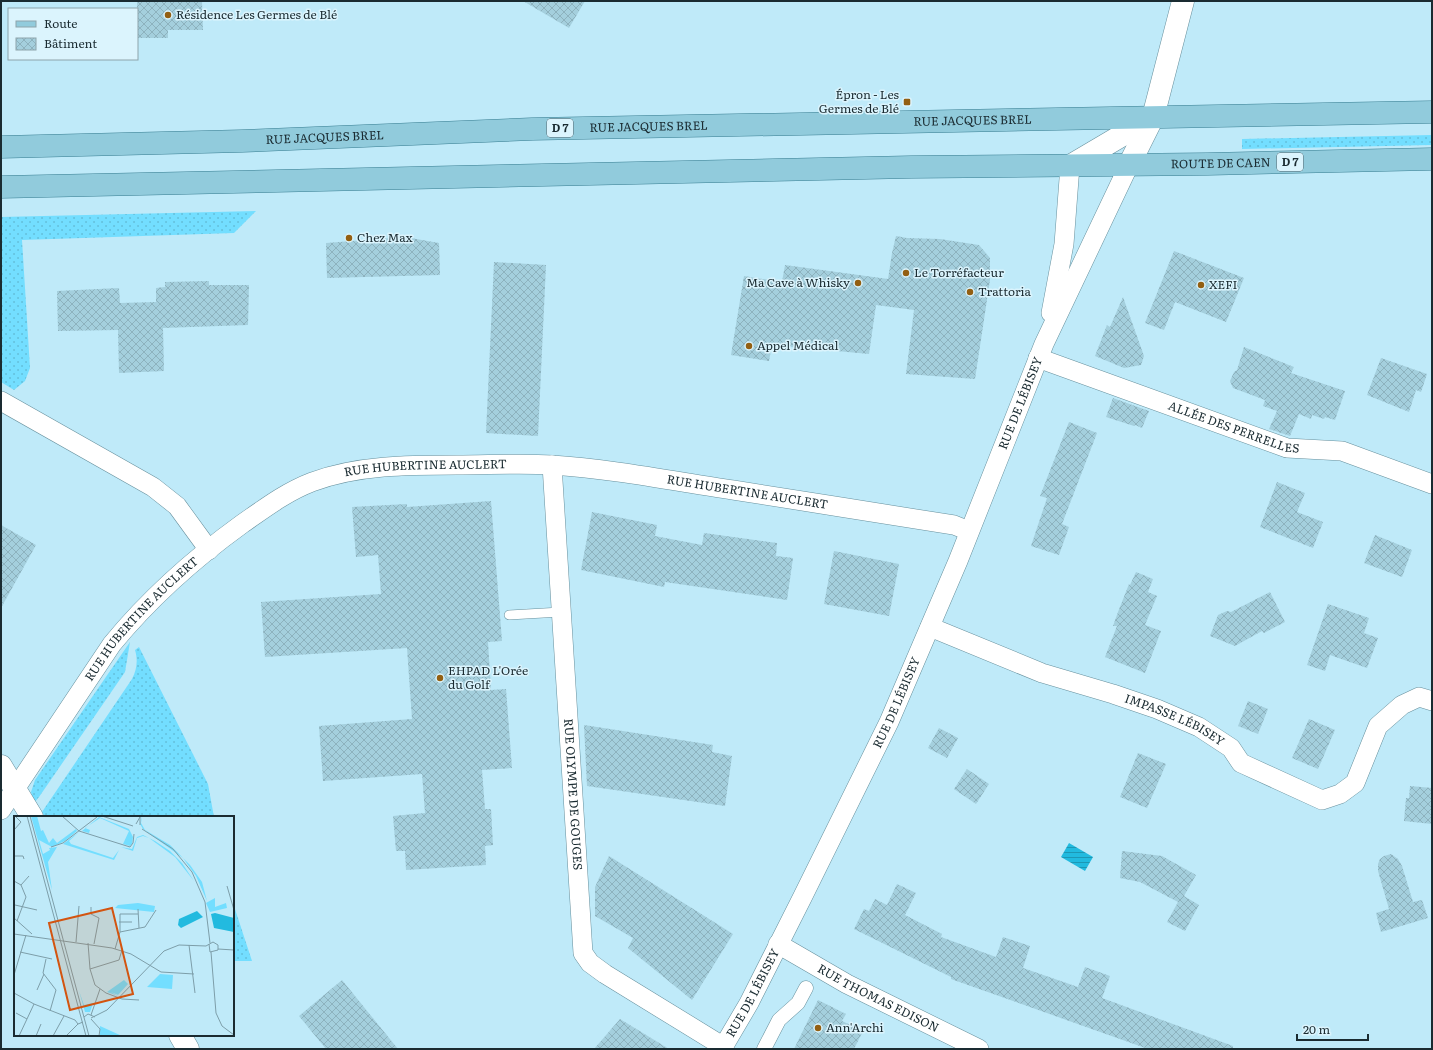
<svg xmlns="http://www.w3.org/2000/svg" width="1433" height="1050" viewBox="0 0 1433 1050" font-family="Literata,serif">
<defs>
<pattern id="grass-dots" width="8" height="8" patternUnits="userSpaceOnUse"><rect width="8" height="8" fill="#73deff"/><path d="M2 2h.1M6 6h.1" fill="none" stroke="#63bfdb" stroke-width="1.8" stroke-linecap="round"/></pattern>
<pattern id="water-rules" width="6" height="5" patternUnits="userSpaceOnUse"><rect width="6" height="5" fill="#22badf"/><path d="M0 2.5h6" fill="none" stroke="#1d97b5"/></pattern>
<pattern id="building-cross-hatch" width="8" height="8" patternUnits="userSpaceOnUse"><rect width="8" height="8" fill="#a4cfdd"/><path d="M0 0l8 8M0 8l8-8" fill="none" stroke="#8db2be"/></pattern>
</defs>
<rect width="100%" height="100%" fill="#bfeaf9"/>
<!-- grass -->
<g fill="url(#grass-dots)">
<polygon points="1432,135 1432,145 1242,149 1242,139"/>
<polygon points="256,211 234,233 22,240 30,368 25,381 14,390 1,382 1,217"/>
<polygon points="130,642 125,672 39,797 34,803 31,792 35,780"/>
<path d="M139 647 208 784 214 817H45L42 812 132 679C137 669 138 660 135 650Z"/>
<polygon points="233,903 252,961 233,961"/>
</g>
<!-- water -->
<polygon fill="url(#water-rules)" points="1069,843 1093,857 1085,871 1061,857"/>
<!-- building -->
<g fill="url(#building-cross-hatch)">
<polygon points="137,1 202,1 203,30 168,30 168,38 137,38"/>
<polygon points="523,1 585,1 569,28"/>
<polygon points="896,236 907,238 940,239 979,245 990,258 990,280 975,379 906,374 914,310 876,305 869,354 772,345 769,361 731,355 744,276 782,282 785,265 888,279 892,253"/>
<polygon points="405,237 439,243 440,275 327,278 326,243"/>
<polygon points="1174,251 1244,278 1226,322 1175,302 1164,330 1145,323"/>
<polygon points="494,262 546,265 538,436 486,433"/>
<polygon points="209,281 209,285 249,285 248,325 163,328 164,371 119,373 118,330 58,331 57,291 119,288 120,303 156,302 156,288 165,287 165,282"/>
<polygon points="1123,297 1144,356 1141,365 1124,368 1095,356 1107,325 1110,327"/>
<polygon points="1244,347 1294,367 1291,373 1345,391 1335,420 1325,417 1324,419 1312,415 1311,419 1299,414 1290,436 1269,429 1277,411 1263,406 1265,400 1233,388 1230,381 1234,372 1237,370"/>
<polygon points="1381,358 1427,374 1421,392 1416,390 1409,412 1367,395"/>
<polygon points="1113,398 1149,411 1142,428 1135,425 1134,426 1106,417"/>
<polygon points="1069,422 1097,433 1062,524 1069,527 1059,555 1031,546 1047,498 1040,496"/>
<polygon points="1277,482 1305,493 1297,512 1323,522 1313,548 1260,527"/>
<polygon points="491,501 502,641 488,642 491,690 506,689 512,768 482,770 485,809 491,809 493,845 485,846 486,865 406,870 405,851 396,851 393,816 425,813 422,774 323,781 319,726 412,719 407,648 265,657 261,602 381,594 378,555 356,557 352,507 407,504 407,507"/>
<polygon points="592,512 657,525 655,536 702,545 704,533 777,543 776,556 793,558 787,600 665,582 664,587 581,570"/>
<polygon points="1,525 36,545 1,608"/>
<polygon points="1375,535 1412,550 1402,577 1364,563"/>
<polygon points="834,551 899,564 889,616 824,604"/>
<polygon points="1136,572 1153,579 1148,592 1157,596 1145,625 1161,631 1145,673 1105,657 1117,626 1113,626 1118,612 1129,584 1130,585"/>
<polygon points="1270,592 1285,622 1264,633 1262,631 1235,646 1210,636 1218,615 1227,611 1231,612"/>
<polygon points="1328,604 1369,618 1364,633 1378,638 1367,668 1330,655 1325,671 1307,665"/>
<polygon points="1248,701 1268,709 1258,734 1238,726"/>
<polygon points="1309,719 1335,730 1318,769 1292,758"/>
<polygon points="584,725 713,745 712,752 732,756 725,806 587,786"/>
<polygon points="939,728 958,738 947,758 928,748"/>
<polygon points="1138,753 1166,764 1147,808 1120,797"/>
<polygon points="967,769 989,784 976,804 954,789"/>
<polygon points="1410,786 1432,788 1432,824 1404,821 1406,798 1409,798"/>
<polygon points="1122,851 1162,856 1196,875 1184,896 1199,905 1185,931 1167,922 1178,902 1140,882 1120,878"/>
<polygon points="1391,854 1398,859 1402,866 1413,902 1422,900 1428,918 1381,932 1376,913 1389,909 1378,871 1378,864 1380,859 1384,856"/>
<polygon points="609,856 733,934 692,1000 628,948 633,938 595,916 595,887"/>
<polygon points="897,884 916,893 905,915 942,934 941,937 996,957 1003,937 1030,946 1023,968 1078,987 1085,967 1110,976 1102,998 1233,1046 1233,1049 1148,1049 951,979 951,977 854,929 864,909 869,911 875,899 887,905"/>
<polygon points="342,980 398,1049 326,1049 299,1016"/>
<polygon points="818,1000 846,1014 842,1021 863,1031 854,1049 794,1049"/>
<polygon points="620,1019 669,1049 594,1049"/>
</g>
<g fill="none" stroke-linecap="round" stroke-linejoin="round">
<defs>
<polyline id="service" points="509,615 561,612"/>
<polyline id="pedestrian" points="764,1049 779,1020 798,1003 806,988"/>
<g id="minor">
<polyline points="1051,313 1064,244 1070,166"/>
<path id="s1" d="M1038 358 1287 448 1342 451 1432 484"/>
<polyline points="1,401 153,487 177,506 209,550"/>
<path id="s2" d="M552 465 583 953 590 963 605 974 724 1047"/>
<path id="s3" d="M930 627 1042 673 1113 694 1157 709 1199 727 1231 748 1241 763 1322 800 1340 794 1355 783 1378 726 1402 705 1419 697 1432 701"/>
<path id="s4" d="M1 810 112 644C149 599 195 558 242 524 265 508 286 492 312 482 357 465 409 465 457 465 488 465 521 463 552 465 613 469 673 481 733 490 807 502 880 513 954 525L969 531"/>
<path id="s5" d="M778 944 847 984 979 1049"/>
<path id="s6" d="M722 1049 749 1003 803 896 889 722 958 561 1044 344 1129 165"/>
</g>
<g id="tertiary">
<polyline points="1129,165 1153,117 1183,1"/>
<polyline points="1070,166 1153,117"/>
</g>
<g id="secondary">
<polyline points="1,766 32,817"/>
<polyline points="180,1035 188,1049"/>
</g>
<g id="primary">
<path id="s7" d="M1 147 242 141 532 129 1432 112"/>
<path id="s8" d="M1 187 911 167 1208 164 1432 159"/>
</g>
</defs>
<!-- service casing -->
<use href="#service" stroke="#67909d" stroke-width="10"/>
<!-- pedestrian casing -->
<use href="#pedestrian" stroke="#67909d" stroke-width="15"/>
<!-- minor casing -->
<use href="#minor" stroke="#67909d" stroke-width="20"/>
<!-- tertiary casing -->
<use href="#tertiary" stroke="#67909d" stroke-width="23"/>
<!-- secondary casing -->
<use href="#secondary" stroke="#67909d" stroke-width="23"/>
<!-- primary casing -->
<use href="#primary" stroke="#377d91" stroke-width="23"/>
<!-- service -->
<use href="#service" stroke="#fff" stroke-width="9"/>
<!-- pedestrian -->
<use href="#pedestrian" stroke="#fff" stroke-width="14"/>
<!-- minor -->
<use href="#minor" stroke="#fff" stroke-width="19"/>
<!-- tertiary -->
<use href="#tertiary" stroke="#fff" stroke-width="22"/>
<!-- secondary -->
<use href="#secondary" stroke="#fff" stroke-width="22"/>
<!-- primary -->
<use href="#primary" stroke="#91cbdc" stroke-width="22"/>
</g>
<!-- markers -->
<g fill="#935f12" stroke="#dbf4fd" stroke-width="1.5">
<circle cx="168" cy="15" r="4"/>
<rect x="903" y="98" width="8" height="8" rx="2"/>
<circle cx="349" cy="238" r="4"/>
<circle cx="906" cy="273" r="4"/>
<circle cx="858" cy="283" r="4"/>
<circle cx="1201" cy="285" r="4"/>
<circle cx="970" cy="292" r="4"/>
<circle cx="749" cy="346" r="4"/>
<circle cx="440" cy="678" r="4"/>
<circle cx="818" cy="1028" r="4"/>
</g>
<g text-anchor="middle" stroke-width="3" stroke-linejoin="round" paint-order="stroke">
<!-- shield labels -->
<g fill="#dbf4fd" stroke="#54676e" stroke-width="1">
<rect x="547" y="119" width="26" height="18" rx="3"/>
<rect x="1277" y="153" width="26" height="18" rx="3"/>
</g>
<g font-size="11" font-weight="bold" fill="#1a2b31">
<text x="560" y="132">D 7</text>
<text x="1290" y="166">D 7</text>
</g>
<!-- poi labels -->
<g font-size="12" fill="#1a2b31" stroke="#dbf4fd" text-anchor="start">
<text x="176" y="19">Résidence Les Germes de Blé</text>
<text x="899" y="99" text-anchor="end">Épron - Les<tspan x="899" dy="14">Germes de Blé</tspan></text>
<text x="357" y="242">Chez Max</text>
<text x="914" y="277">Le Torréfacteur</text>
<text x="850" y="287" text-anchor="end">Ma Cave à Whisky</text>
<text x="1209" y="289">XEFI</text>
<text x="978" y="296">Trattoria</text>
<text x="757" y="350">Appel Médical</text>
<text x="448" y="675">EHPAD L'Orée<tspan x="448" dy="14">du Golf</tspan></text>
<text x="826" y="1032">Ann'Archi</text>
</g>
<!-- street labels -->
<g font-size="12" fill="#1a2b31" stroke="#dbf4fd">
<text dy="4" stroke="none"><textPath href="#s7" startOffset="972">RUE JACQUES BREL</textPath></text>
<text dy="4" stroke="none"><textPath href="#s7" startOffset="648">RUE JACQUES BREL</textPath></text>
<text dy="4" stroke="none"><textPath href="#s7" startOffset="324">RUE JACQUES BREL</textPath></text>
<text dy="4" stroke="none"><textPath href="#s8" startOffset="1220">ROUTE DE CAEN</textPath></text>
<text dy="4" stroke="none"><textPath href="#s6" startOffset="712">RUE DE LÉBISEY</textPath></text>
<text dy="4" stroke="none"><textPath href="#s1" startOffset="208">ALLÉE DES PERRELLES</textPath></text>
<text dy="4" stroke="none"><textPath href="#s4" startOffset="574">RUE HUBERTINE AUCLERT</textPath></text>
<text dy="4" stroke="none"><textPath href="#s4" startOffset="898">RUE HUBERTINE AUCLERT</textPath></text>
<text dy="4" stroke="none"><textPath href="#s4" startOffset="238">RUE HUBERTINE AUCLERT</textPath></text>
<text dy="4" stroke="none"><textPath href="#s6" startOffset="388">RUE DE LÉBISEY</textPath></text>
<text dy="4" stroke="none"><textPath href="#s3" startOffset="262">IMPASSE LÉBISEY</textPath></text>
<text dy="4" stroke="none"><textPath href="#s2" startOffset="330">RUE OLYMPE DE GOUGES</textPath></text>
<text dy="4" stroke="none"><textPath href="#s6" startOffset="64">RUE DE LÉBISEY</textPath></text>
<text dy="4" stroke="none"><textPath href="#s5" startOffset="114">RUE THOMAS EDISON</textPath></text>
</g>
</g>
<!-- overview -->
<g transform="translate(14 816)">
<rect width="220" height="220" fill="#bfeaf9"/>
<path d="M17 0H23L27 15 29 14 35 27 39 22 43 27 62 13 63 15 51 25 38 31 25 24 29 38 36 34 35 32 43 31 34 46 38 74ZM128 0 127 7 131 14 156 29 176 49 188 66 193 85 182 60 169 42 129 13 126 8ZM85 1 115 13 119 21 118 28 116 30 109 28 115 15 86 2 71 12 76 14 75 17 68 15ZM65 16 55 25 57 28 99 42 105 34 100 44 49 28ZM129 19 141 25 156 35 168 47 180 65 161 41 135 22 129 20 123 22 119 35 107 31 118 33 123 21ZM124 87 141 90 140 96 101 92 104 89ZM146 158 159 159 158 173 133 171ZM110 164 114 168 104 179 97 176 104 180 93 176ZM65 175 70 189 79 187 76 196H71Z" fill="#73deff"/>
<path d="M201 82V91L212 87 213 92 196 96 192 87ZM86 210 108 220H86Z" fill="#73deff"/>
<path d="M183 95 189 101 167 112 164 109 165 103ZM201 97 220 102V116L200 112 197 98Z" fill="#22badf"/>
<path fill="none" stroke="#7d9ea9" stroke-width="1" d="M13 0 72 220M16 0 75 220M48 0 65 15 116 31 119 27 120 18M88 0 119 10M122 8 126 1V9M128 13 159 33 178 56 191 86 196 127M0 14 7 6 1 0M37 31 49 27 83 1M0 40H9L10 43M0 65 7 69 12 81 3 105M7 69 15 60M213 70 220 94M1 89 23 94M77 91V98L85 102 80 128M124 93 125 112M0 102 18 118M105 106H118M106 116V98H124M0 118 98 132 117 138 147 156 180 158M62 126 65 90M74 127 76 153 81 169 92 177 108 183 125 184M175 129 181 177M101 133 106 116 131 111 142 94M204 133 220 134M6 136 38 143M197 136 202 197 208 210 220 219M32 143 29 157 42 174 36 195M76 153 105 144 108 134M0 159 12 119M23 174 30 158M0 177 20 188 61 204 64 208M2 197 13 203M77 199 86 173M70 201 74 198 81 201M77 202 93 194 150 135 165 129 192 130 199 126 204 129V134L196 136 195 128M77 203 86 213 85 220M5 220 20 188M22 220 27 208M39 220 50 200M52 220 64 208 69 206"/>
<path fill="#d35410" fill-opacity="0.15" stroke="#d35410" stroke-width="2" d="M98 92 119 178 56 194 35 107Z"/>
<rect width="220" height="220" fill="none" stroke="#1a2b31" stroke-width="2"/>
</g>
<!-- border -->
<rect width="1433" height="1050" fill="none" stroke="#1a2b31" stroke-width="4"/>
<!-- legend -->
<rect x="8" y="8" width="130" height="52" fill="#dbf4fd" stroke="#8ea4ab"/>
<rect x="16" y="21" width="20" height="6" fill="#91cbdc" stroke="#8ea4ab"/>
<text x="44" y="28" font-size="12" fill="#1a2b31">Route</text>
<rect x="16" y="38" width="20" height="12" fill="url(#building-cross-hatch)" stroke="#8ea4ab"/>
<text x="44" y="48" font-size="12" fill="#1a2b31">Bâtiment</text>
<!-- scale -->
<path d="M1297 1034v6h71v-6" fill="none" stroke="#1a2b31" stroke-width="2"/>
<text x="1303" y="1034" font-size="12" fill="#1a2b31" stroke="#dbf4fd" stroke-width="3" paint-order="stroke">20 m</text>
</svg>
